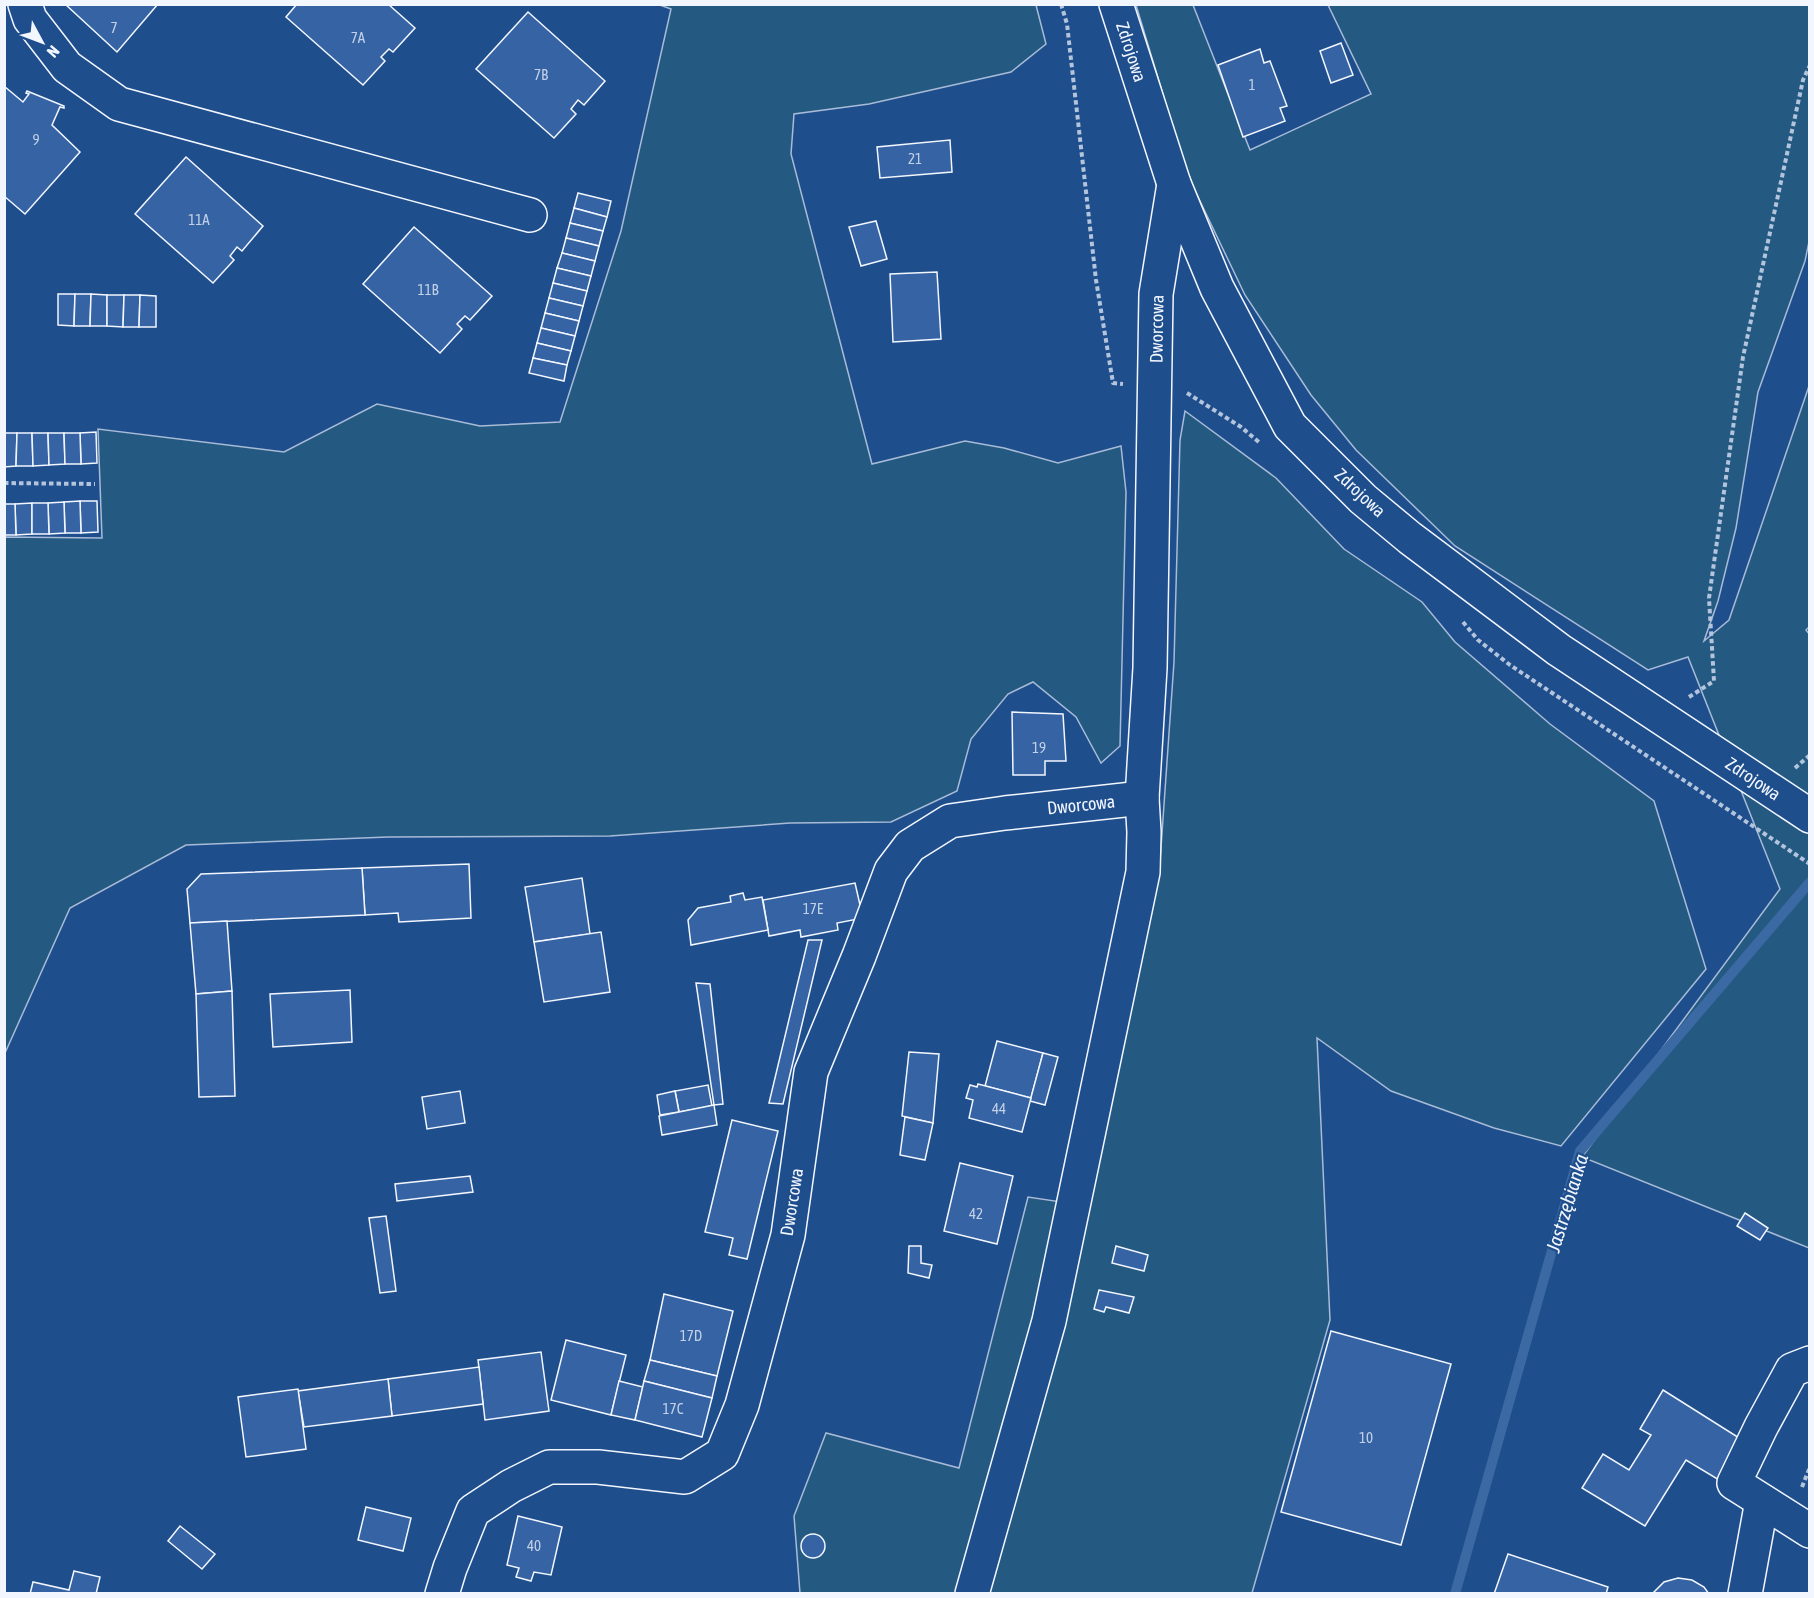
<svg xmlns="http://www.w3.org/2000/svg" width="1814" height="1598" viewBox="0 0 1814 1598" font-family="'Asap Condensed',sans-serif">
<rect width="100%" height="100%" fill="#1f4e8c"/>
<!-- green -->
<g fill="#245a82" stroke="#a8bbd7" stroke-width="1.5">
<polygon points="660,5 1036,5 1046,44 1011,72 869,104 794,114 791,154 872,464 965,441 1004,448 1058,463 1121,446 1126,492 1120,746 1101,763 1076,717 1033,682 1008,694 971,739 957,791 891,822 790,823 610,836 388,837 186,845 70,908 5,1053 5,537 102,538 98,429 284,452 377,404 480,426 560,422 621,231 671,9"/>
<polygon points="1136,5 1193,5 1250,150 1371,94 1328,5 1809,5 1809,242 1805,261 1758,392 1736,528 1718,601 1704,641 1729,620 1809,386 1810,626 1806,630 1810,635 1809,1248 1582,1157 1780,889 1688,657 1648,670 1455,546 1356,450 1311,395 1245,295 1187,174"/>
<polygon points="1185,411 1276,478 1344,549 1422,602 1455,642 1550,724 1654,801 1706,969 1561,1146 1494,1128 1391,1091 1317,1038 1330,1320 1252,1593 800,1593 794,1516 826,1433 959,1468 1028,1197 1088,1206 1159,876 1174,662 1180,440"/>
</g>
<g fill="none" stroke-linecap="round" stroke-linejoin="round">
<!-- stream -->
<polyline stroke="#3b69a3" stroke-width="10" points="1455,1594 1580,1151 1810,882"/>
</g>
<!-- building -->
<g fill="#3563a3" stroke="#f2f6ff" stroke-width="1.5">
<polygon points="65,4 158,4 117,52"/>
<polygon points="297,4 388,4 415,28 393,52 389,49 381,57 385,61 363,85 286,17"/>
<polygon points="528,12 605,81 584,105 578,100 571,109 576,114 554,138 476,69"/>
<polygon points="1341,43 1353,75 1331,83 1320,51"/>
<polygon points="1260,49 1264,63 1270,61 1287,106 1280,108 1285,121 1243,137 1218,65"/>
<polygon points="4,86 23,102 29,94 26,93 27,91 64,106 64,108 60,107 52,125 80,152 25,214 4,196"/>
<polygon points="950,140 952,172 880,178 877,147"/>
<polygon points="186,157 263,226 242,251 237,247 230,256 234,260 213,283 135,214"/>
<polygon points="578,193 611,201 607,217 574,208"/>
<polygon points="574,208 607,217 603,231 570,223"/>
<polygon points="876,221 887,259 861,266 849,227"/>
<polygon points="570,223 603,231 599,246 566,238"/>
<polygon points="414,227 492,296 470,320 465,316 457,324 462,329 440,353 363,284"/>
<polygon points="566,238 599,246 595,261 562,253"/>
<polygon points="562,253 595,261 591,276 557,268"/>
<polygon points="557,268 591,276 587,291 553,283"/>
<polygon points="937,272 941,339 893,342 890,274"/>
<polygon points="553,283 587,291 583,306 549,298"/>
<polygon points="58,294 75,294 74,326 58,325"/>
<polygon points="75,294 91,294 90,326 74,326"/>
<polygon points="91,294 107,295 107,326 90,326"/>
<polygon points="107,295 124,295 123,327 107,326"/>
<polygon points="124,295 140,295 139,327 123,327"/>
<polygon points="140,295 156,296 156,327 139,327"/>
<polygon points="549,298 583,306 579,321 545,313"/>
<polygon points="545,313 579,321 575,336 541,328"/>
<polygon points="541,328 575,336 571,351 537,343"/>
<polygon points="537,343 571,351 567,365 533,358"/>
<polygon points="533,358 567,365 564,381 529,373"/>
<polygon points="96,432 97,463 81,464 80,433"/>
<polygon points="4,433 17,433 16,466 4,467"/>
<polygon points="17,433 32,433 33,466 16,466"/>
<polygon points="32,433 48,433 49,465 33,466"/>
<polygon points="48,433 64,433 65,464 49,465"/>
<polygon points="64,433 80,433 81,464 65,464"/>
<polygon points="80,501 97,501 98,532 81,533"/>
<polygon points="80,501 81,533 65,533 64,502"/>
<polygon points="64,502 65,533 49,534 48,503"/>
<polygon points="32,503 32,534 16,535 15,504"/>
<polygon points="32,503 48,503 49,534 32,534"/>
<polygon points="4,504 15,504 16,535 4,535"/>
<polygon points="1012,712 1063,714 1066,761 1045,761 1045,775 1013,775"/>
<polygon points="469,864 471,918 399,922 398,913 365,915 362,868"/>
<polygon points="362,868 365,915 190,923 187,889 201,874"/>
<polygon points="582,878 590,934 534,942 525,887"/>
<polygon points="855,883 863,918 837,923 838,930 801,937 800,930 769,936 763,900"/>
<polygon points="743,893 745,900 762,897 768,930 691,945 688,920 698,908 731,902 730,896"/>
<polygon points="227,921 232,991 196,994 190,923"/>
<polygon points="601,932 610,992 544,1002 534,942"/>
<polygon points="808,940 822,940 783,1104 769,1103"/>
<polygon points="696,983 710,984 723,1104 714,1105"/>
<polygon points="350,990 352,1042 273,1047 270,994"/>
<polygon points="232,991 235,1096 199,1097 196,994"/>
<polygon points="997,1041 1043,1053 1031,1098 985,1086"/>
<polygon points="909,1052 939,1054 933,1123 902,1116"/>
<polygon points="1043,1053 1058,1057 1045,1105 1030,1101"/>
<polygon points="978,1084 1031,1098 1022,1132 969,1118 973,1100 966,1098 970,1085 977,1087"/>
<polygon points="708,1085 712,1106 679,1112 675,1091"/>
<polygon points="460,1091 465,1123 427,1129 422,1097"/>
<polygon points="675,1091 679,1112 660,1115 657,1095"/>
<polygon points="714,1105 717,1125 662,1135 659,1116"/>
<polygon points="905,1117 933,1123 925,1160 900,1155"/>
<polygon points="732,1120 778,1131 747,1259 729,1255 733,1238 705,1232"/>
<polygon points="960,1163 1013,1176 997,1244 944,1231"/>
<polygon points="470,1176 473,1192 397,1201 395,1184"/>
<polygon points="1745,1213 1768,1228 1760,1240 1737,1226"/>
<polygon points="386,1216 396,1291 380,1293 369,1218"/>
<polygon points="909,1246 921,1246 921,1263 932,1265 929,1278 908,1273"/>
<polygon points="1116,1246 1148,1255 1144,1271 1112,1263"/>
<polygon points="1099,1290 1134,1297 1129,1313 1106,1307 1104,1312 1094,1309"/>
<polygon points="664,1294 733,1311 717,1376 650,1360"/>
<polygon points="1331,1331 1451,1364 1401,1545 1281,1512"/>
<polygon points="566,1340 626,1355 611,1415 551,1400"/>
<polygon points="541,1352 549,1411 485,1420 478,1360"/>
<polygon points="650,1360 717,1376 712,1398 644,1381"/>
<polygon points="479,1367 483,1404 392,1416 388,1379"/>
<polygon points="388,1379 392,1416 304,1427 298,1391"/>
<polygon points="619,1381 643,1387 635,1420 611,1415"/>
<polygon points="644,1381 712,1398 702,1437 635,1420"/>
<polygon points="298,1389 306,1449 246,1457 238,1397"/>
<polygon points="1663,1390 1744,1441 1719,1480 1686,1460 1645,1526 1582,1488 1603,1454 1629,1470 1651,1435 1640,1429"/>
<polygon points="366,1507 411,1518 403,1551 358,1540"/>
<polygon points="518,1516 562,1527 551,1575 534,1572 531,1581 516,1577 519,1568 507,1565"/>
<polygon points="180,1526 215,1554 202,1569 168,1541"/>
<circle cx="813" cy="1546" r="12"/>
<polygon points="1508,1554 1608,1587 1606,1594 1494,1594"/>
<polygon points="74,1571 100,1577 96,1594 30,1594 33,1582 69,1590"/>
<polygon points="1678,1578 1692,1580 1704,1587 1709,1594 1652,1594 1664,1582"/>
</g>
<g fill="none" stroke-linecap="round" stroke-linejoin="round">
<defs>
<g id="minor">
<polyline points="25,4 30,19 67,67 119,104 530,215"/>
<polyline points="1810,1363 1792,1370 1761,1427 1734,1483 1810,1531"/>
<polyline points="442,1594 450,1568 473,1511 511,1486 549,1467 598,1467 685,1477 722,1454 742,1405 788,1235 811,1072 859,956 891,871 910,846 950,821 1005,813 1142,798"/>
<polyline points="972,1594 1049,1321 1143,872 1144,832 1142,798 1150,668 1156,294 1174,184"/>
<polyline points="1745,1594 1762,1501"/>
</g>
<polyline id="major" points="1116,4 1174,184 1217,288 1290,426 1363,499 1410,538 1559,650 1810,816"/>
</defs>
<!-- minor casing -->
<use href="#minor" stroke="#f2f6ff" stroke-width="36"/>
<!-- major casing -->
<use href="#major" stroke="#f2f6ff" stroke-width="36"/>
<!-- path -->
<g stroke="#b3c4dc" stroke-width="4" stroke-dasharray="4.5 3" stroke-linecap="butt">
<polyline points="1061,4 1067,24 1096,280 1113,383 1123,384"/>
<polyline points="1187,393 1241,427 1260,443"/>
<polyline points="4,483 95,484"/>
<polyline points="1463,622 1478,640 1510,665 1810,864"/>
<polyline points="1689,697 1714,681 1709,598 1743,357 1803,80 1810,65"/>
<polyline points="1795,768 1810,755"/>
<polyline points="1802,1487 1810,1467"/>
</g>
<!-- minor -->
<use href="#minor" stroke="#1f4e8c" stroke-width="33"/>
<!-- major -->
<use href="#major" stroke="#1f4e8c" stroke-width="33"/>
</g>
<g text-anchor="middle" stroke-width="4.5" stroke-linejoin="round" paint-order="stroke">
<!-- number labels -->
<g font-size="15" fill="#c3d1e8">
<text x="114" y="33">7</text>
<text x="358" y="43">7A</text>
<text x="541" y="80">7B</text>
<text x="1252" y="90">1</text>
<text x="36" y="145">9</text>
<text x="915" y="164">21</text>
<text x="199" y="225">11A</text>
<text x="428" y="295">11B</text>
<text x="1039" y="753">19</text>
<text x="813" y="914">17E</text>
<text x="999" y="1114">44</text>
<text x="976" y="1219">42</text>
<text x="691" y="1341">17D</text>
<text x="673" y="1414">17C</text>
<text x="1366" y="1443">10</text>
<text x="534" y="1551">40</text>
</g>
<!-- street labels -->
<g font-size="18" fill="#f2f6ff" stroke="#1f4e8c">
<text transform="translate(1131 52) rotate(72)" y="6">Zdrojowa</text>
<text transform="translate(1157 329) rotate(-89)" y="6">Dworcowa</text>
<text transform="translate(1360 493) rotate(43)" y="6">Zdrojowa</text>
<text transform="translate(1753 779) rotate(34)" y="6">Zdrojowa</text>
<text transform="translate(1081 805) rotate(-6)" y="6">Dworcowa</text>
<text transform="translate(792 1202) rotate(-81)" y="6">Dworcowa</text>
</g>
<!-- water labels -->
<g font-size="20" font-style="italic" fill="#f2f6ff" stroke="#1f4e8c">
<text transform="translate(1567 1203) rotate(-73)" y="7">Jastrzębianka</text>
</g>
</g>
<!-- border -->
<rect width="1814" height="1598" fill="none" stroke="#f2f6ff" stroke-width="12"/>
<!-- north arrow -->
<g transform="translate(42 42) rotate(131)" stroke="#1f4e8c" stroke-width="4.5" paint-order="stroke">
<path d="M0-4.5L10 22L0 15L-10 22Z" fill="#f2f6ff"/>
<text y="-9" font-size="16" font-weight="bold" text-anchor="middle" fill="#f2f6ff">N</text>
</g>
</svg>
